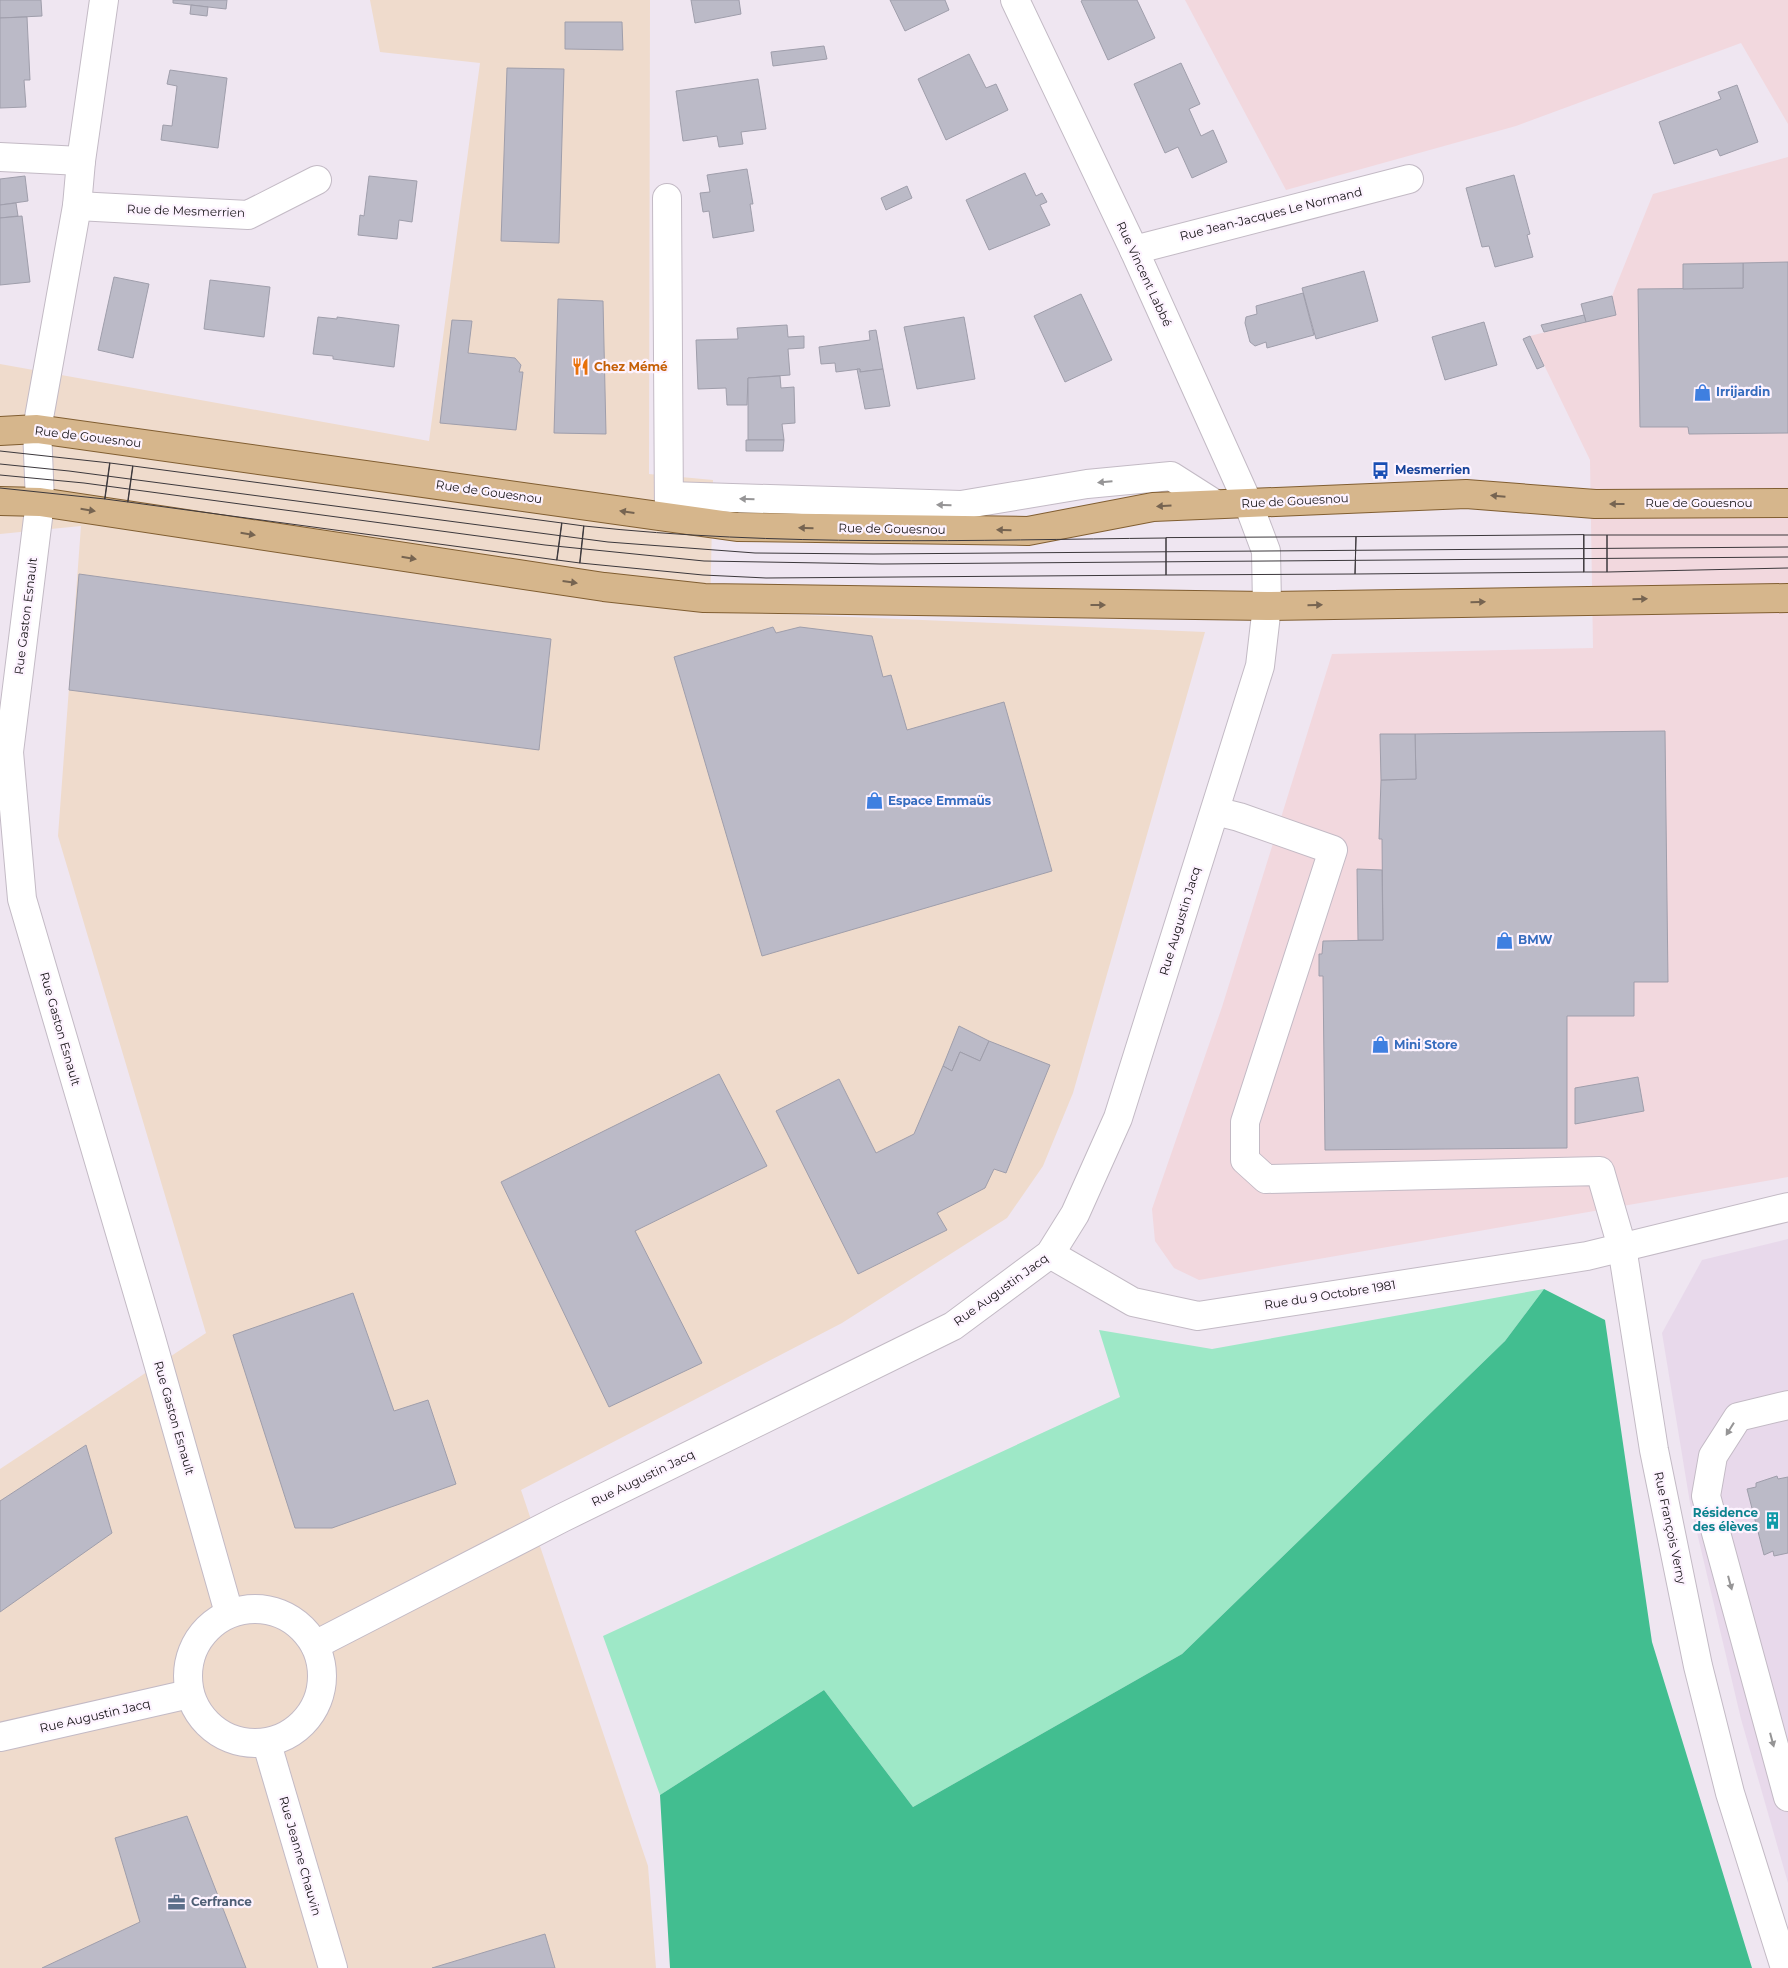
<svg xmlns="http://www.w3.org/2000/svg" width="1788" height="1968" viewBox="0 0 1788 1968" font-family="Montserrat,sans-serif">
<rect width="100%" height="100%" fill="#efe6f1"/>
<!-- commercial -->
<polygon fill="#efdbcc" points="370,0 650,0 649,474 713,480 710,611 1205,632 1073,1093 1043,1166 1007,1218 842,1323 521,1490 648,1866 656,1968 0,1968 0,1469 206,1333 58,836 81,526 0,534 0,364 429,441 480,63 380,52"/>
<!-- industrial -->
<g fill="#f2d8de">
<polygon points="1185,0 1788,0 1788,124 1741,43 1516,126 1286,190"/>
<polygon points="1788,157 1788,1177 1199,1280 1174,1268 1155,1241 1152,1209 1222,1007 1332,654 1593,648 1590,460 1530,336 1616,314 1612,296 1653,194"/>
</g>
<!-- built -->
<polygon fill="#e8d9eb" points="1788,1239 1788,1883 1741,1719 1690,1503 1662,1333 1702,1260"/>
<!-- green -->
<polygon fill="#9ee8c7" points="1544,1289 1505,1341 1182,1654 913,1807 824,1690 660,1795 603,1636 1120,1397 1099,1330 1212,1349"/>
<!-- forest -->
<polygon fill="#42be90" points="1544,1289 1605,1320 1652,1642 1752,1968 670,1968 660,1795 824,1690 913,1807 1182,1654 1505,1341"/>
<!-- building -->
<g fill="#bbbac7" stroke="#9f9eab">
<polygon points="0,0 41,0 42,16 0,18"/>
<polygon points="173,0 227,0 226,9 173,3"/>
<polygon points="691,0 739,0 741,14 695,23"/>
<polygon points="890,0 945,0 949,10 905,31"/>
<polygon points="1083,0 1137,0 1155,38 1108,60 1081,1"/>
<polygon points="191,5 208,7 207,16 190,14"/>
<polygon points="27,17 30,80 24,80 26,107 0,108 0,18"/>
<polygon points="565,22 622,22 623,50 565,49"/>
<polygon points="824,46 827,59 773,66 771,52"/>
<polygon points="969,54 986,88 996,84 1008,110 946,140 918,79"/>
<polygon points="1181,63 1200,104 1189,109 1201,136 1213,130 1227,162 1192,178 1178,147 1165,153 1134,84"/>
<polygon points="507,68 564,69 559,243 501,241"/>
<polygon points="170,70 227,78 218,148 161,140 163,125 172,126 177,86 167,84"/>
<polygon points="758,79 766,129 741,132 743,144 719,147 717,136 683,141 676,91"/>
<polygon points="1737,85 1758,142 1720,156 1717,149 1674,164 1659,122 1721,99 1718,92"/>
<polygon points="747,169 753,204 750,204 754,231 713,238 709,211 703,212 700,193 710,192 707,175"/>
<polygon points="1025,173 1036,196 1042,193 1047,202 1040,205 1050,225 989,250 966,200"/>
<polygon points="1514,175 1530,234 1527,235 1533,257 1495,267 1489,246 1482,247 1466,188"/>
<polygon points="25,176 28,201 0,205 0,179"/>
<polygon points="369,176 417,181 412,222 399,220 397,239 358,235 360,215 364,216"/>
<polygon points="907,186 912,198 886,210 881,198"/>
<polygon points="16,203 18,216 0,218 0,205"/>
<polygon points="22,216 30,282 0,285 0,218"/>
<polygon points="1788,262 1788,433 1689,434 1688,427 1640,427 1638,289 1743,288 1743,263"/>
<polygon points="1743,263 1743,288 1683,289 1683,264"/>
<polygon points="1364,271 1378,321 1316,339 1302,288"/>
<polygon points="114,277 149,284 133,358 98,350"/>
<polygon points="210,280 270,287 264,337 204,329"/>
<polygon points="1303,293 1314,335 1267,348 1266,342 1255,346 1250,342 1245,323 1246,317 1257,314 1256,306"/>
<polygon points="1081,294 1112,360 1065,382 1034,316"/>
<polygon points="1612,296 1616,315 1586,322 1581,304"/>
<polygon points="558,299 603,301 606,434 554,433"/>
<polygon points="1584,315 1586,322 1544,332 1541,325"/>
<polygon points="318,317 337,319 337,317 399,325 394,367 333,359 333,356 313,354"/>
<polygon points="964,317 975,379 917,389 904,327"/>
<polygon points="452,320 472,321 468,353 515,358 521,365 519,372 523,372 516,430 440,423"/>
<polygon points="1484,322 1497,365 1445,380 1432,337"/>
<polygon points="787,325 788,337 804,336 804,348 788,349 790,375 748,378 747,405 727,405 726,388 698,389 696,340 738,339 737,328"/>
<polygon points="876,330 883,369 860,372 860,369 836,372 835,363 821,364 819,347 870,340 869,331"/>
<polygon points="1530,336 1544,366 1537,369 1523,339"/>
<polygon points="857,369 860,369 860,372 883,369 890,406 865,409"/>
<polygon points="780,376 781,388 794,387 795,423 782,424 784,440 748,440 748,378"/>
<polygon points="746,440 784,440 783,451 746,451"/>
<polygon points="79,574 551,639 539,750 69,690"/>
<polygon points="773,627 776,633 800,627 872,636 883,677 891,675 907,730 1004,702 1052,871 762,956 674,657"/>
<polygon points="1665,731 1668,982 1634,982 1634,1016 1567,1016 1567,1148 1325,1150 1323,976 1319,976 1319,954 1322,954 1323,941 1383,940 1382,839 1379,839 1381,780 1416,779 1415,734"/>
<polygon points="1380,734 1415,734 1416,779 1381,780"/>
<polygon points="1357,869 1382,870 1383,940 1358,940"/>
<polygon points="959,1026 989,1041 980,1061 960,1052 952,1071 943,1066"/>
<polygon points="989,1041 1050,1065 1006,1173 994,1169 985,1188 937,1213 947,1230 858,1274 776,1111 839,1079 876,1153 914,1134 943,1066 952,1071 960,1052 980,1061"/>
<polygon points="719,1074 767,1166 635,1231 702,1363 609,1407 501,1182"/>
<polygon points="1638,1077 1644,1111 1575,1124 1575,1088"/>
<polygon points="353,1293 394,1411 428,1400 456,1484 332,1528 295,1528 233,1335"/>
<polygon points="86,1445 112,1533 0,1612 0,1501"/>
<polygon points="1777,1476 1778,1479 1788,1477 1788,1553 1774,1556 1773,1551 1764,1555 1747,1489 1756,1487 1756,1483"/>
<polygon points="187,1816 246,1968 42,1968 140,1922 115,1838"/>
<polygon points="545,1934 555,1968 432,1968"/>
</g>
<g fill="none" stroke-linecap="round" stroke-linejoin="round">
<defs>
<g id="minor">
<polyline points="104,0 81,161 77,206 37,429 40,502 9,752 22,899 151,1338 229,1613"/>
<polyline points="0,157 81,161"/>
<polyline points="667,198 669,514"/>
<polyline points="77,206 248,215 317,180"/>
<polyline points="1134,250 1409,179"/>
<polyline points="669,496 961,505 1087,484 1171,476 1215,504"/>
<polyline points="1215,811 1239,817 1333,850 1245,1122 1245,1160 1266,1179 1600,1171 1622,1247 1654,1450 1698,1666 1730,1793 1785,1968"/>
<polyline points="1050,1254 1133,1302 1198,1316 1587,1256 1788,1207"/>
<polyline points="1788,1405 1738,1417 1713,1456 1706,1496 1788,1797"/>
<circle cx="255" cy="1676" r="67"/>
<polyline points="315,1645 562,1518 953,1326 1050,1254 1075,1214 1118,1118 1260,666 1267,606 1266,551 1248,503 1134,250 1015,0"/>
<polyline points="0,1737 189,1694"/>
<polyline points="267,1744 333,1968"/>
</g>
<g id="major">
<polyline points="0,431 37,429 737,527 1028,531 1153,507 1466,494 1595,504 1788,503"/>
<polyline points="0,501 40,502 604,587 704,598 1267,606 1788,598"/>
</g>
</defs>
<!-- minor casing -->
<use href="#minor" stroke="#c3bac5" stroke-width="30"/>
<!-- major casing -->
<use href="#major" stroke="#815e31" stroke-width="30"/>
<!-- minor -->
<use href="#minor" stroke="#fff" stroke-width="28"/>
<!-- major -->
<use href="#major" stroke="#d6b68c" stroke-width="28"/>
<!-- tram -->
<g stroke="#3c383c" stroke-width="1">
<polyline points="0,451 110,463 105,499 0,488"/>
<polygon points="110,463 133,466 128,502 105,499"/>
<polyline points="0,464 69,471 608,542 755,553 873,554 1788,547"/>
<polygon points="133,466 562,523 557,560 128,502"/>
<polyline points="0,475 84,483 545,545 704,561 882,564 1788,557"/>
<polygon points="562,523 584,526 580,563 557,560"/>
<path d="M584 526C778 547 972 540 1166 538V575L766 578 703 575 580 563Z"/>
<polygon points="1584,535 1584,572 1355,574 1356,537"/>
<rect x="1584" y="535" width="23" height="37"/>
<polyline points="1788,535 1607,535 1607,572 1788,568"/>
<polygon points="1356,537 1355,574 1166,575 1166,538"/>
</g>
</g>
<!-- one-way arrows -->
<defs><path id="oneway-solid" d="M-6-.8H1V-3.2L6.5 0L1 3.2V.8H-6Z" transform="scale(1.25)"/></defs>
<g fill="#969596">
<use href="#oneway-solid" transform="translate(1105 482) rotate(175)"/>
<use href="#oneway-solid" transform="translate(747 499) rotate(-178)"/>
<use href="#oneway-solid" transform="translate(944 505) rotate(-178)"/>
<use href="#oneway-solid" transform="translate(1730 1429) rotate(122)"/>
<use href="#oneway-solid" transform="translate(1730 1583) rotate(75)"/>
<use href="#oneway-solid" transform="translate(1772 1740) rotate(75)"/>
</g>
<g fill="#766451">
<use href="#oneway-solid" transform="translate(1498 496) rotate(-175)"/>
<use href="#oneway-solid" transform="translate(1617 504) rotate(180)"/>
<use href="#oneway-solid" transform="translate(1164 506) rotate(177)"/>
<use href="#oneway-solid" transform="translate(88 510) rotate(9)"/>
<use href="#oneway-solid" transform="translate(627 512) rotate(-172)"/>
<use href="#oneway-solid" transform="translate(806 528) rotate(-179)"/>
<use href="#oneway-solid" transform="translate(1004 530) rotate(-179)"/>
<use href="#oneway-solid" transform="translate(248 534) rotate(9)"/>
<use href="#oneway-solid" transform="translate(409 558) rotate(9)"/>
<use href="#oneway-solid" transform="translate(570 582) rotate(8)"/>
<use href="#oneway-solid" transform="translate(1640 599) rotate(-1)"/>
<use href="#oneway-solid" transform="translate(1478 602) rotate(-1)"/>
<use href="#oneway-solid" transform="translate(1098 605)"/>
<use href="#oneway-solid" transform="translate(1315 605) rotate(-1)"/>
</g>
<!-- icons -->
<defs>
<symbol id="restaurant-bare" viewBox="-9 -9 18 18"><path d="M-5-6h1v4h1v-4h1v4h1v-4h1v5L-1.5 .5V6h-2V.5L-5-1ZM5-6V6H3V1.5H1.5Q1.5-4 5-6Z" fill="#e8710a" stroke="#fdf3ff" stroke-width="2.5" paint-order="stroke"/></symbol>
<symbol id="shop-bare" viewBox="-9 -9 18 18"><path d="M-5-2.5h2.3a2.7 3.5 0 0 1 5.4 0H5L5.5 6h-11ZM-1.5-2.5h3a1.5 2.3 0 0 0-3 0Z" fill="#3f7fe0" stroke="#fdf3ff" stroke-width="2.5" paint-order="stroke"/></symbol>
<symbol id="bus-bare" viewBox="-9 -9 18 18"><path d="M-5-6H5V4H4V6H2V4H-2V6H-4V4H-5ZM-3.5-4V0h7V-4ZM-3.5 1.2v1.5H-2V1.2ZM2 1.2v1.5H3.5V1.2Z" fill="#1a4fb4" stroke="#fdf3ff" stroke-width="2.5" paint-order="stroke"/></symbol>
<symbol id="building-bare" viewBox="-9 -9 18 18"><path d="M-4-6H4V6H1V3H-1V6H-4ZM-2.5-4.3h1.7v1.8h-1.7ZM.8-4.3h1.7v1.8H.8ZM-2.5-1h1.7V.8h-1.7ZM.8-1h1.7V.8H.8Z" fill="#0f9aa8" stroke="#fdf3ff" stroke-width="2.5" paint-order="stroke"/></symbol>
<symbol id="office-bare" viewBox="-9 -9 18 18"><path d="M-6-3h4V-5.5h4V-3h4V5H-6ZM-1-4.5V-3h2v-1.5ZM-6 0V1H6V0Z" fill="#5c6f8a" stroke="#fdf3ff" stroke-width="2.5" paint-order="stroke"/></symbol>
</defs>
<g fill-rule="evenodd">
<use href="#restaurant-bare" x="568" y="354" width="25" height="25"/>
<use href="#shop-bare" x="1690" y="380" width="25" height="25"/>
<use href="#bus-bare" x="1368" y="458" width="25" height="25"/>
<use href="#shop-bare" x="862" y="788" width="25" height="25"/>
<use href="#shop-bare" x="1492" y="928" width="25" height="25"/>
<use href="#shop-bare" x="1368" y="1032" width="25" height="25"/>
<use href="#building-bare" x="1760" y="1508" width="25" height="25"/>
<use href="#office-bare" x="164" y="1890" width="25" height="25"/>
</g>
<g text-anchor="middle" stroke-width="4.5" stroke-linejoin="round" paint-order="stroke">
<!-- street labels -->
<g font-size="12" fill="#161316" stroke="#fdf3ff">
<text transform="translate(186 211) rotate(2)" y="4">Rue de Mesmerrien</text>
<text transform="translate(1271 214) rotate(-14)" y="4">Rue Jean-Jacques Le Normand</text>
<text transform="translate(1144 274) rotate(65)" y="4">Rue Vincent Labbé</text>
<text transform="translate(88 437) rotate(7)" y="4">Rue de Gouesnou</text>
<text transform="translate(489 492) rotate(8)" y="4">Rue de Gouesnou</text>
<text transform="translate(1295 501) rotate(-3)" y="4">Rue de Gouesnou</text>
<text x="1699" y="507">Rue de Gouesnou</text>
<text transform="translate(892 529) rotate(1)" y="4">Rue de Gouesnou</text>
<text transform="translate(26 616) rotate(-83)" y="4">Rue Gaston Esnault</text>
<text transform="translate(1180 921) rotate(-73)" y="4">Rue Augustin Jacq</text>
<text transform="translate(60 1029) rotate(74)" y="4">Rue Gaston Esnault</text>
<text transform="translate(1001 1290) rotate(-36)" y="4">Rue Augustin Jacq</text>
<text transform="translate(1330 1295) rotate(-9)" y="4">Rue du 9 Octobre 1981</text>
<text transform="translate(174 1418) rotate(74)" y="4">Rue Gaston Esnault</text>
<text transform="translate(643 1478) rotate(-26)" y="4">Rue Augustin Jacq</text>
<text transform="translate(1670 1528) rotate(78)" y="4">Rue François Verny</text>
<text transform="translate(95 1716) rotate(-13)" y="4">Rue Augustin Jacq</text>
<text transform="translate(300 1856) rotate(74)" y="4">Rue Jeanne Chauvin</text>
</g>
<!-- food labels -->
<g font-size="12" font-weight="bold" fill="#c56008" stroke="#fdf3ff" text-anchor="start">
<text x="594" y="371">Chez Mémé</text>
</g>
<!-- shop labels -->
<g font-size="12" font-weight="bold" fill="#366cbe" stroke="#fdf3ff" text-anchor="start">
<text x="1716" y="396">Irrijardin</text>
<text x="888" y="805">Espace Emmaüs</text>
<text x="1518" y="944">BMW</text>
<text x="1394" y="1049">Mini Store</text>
</g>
<!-- transit labels -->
<g font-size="12" font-weight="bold" fill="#164399" stroke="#fdf3ff" text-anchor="start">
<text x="1395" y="474">Mesmerrien</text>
</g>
<!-- culture labels -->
<g font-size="12" font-weight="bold" fill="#0d838f" stroke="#fdf3ff" text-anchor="end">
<text x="1758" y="1517">Résidence<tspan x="1758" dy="14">des élèves</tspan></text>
</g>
<!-- service labels -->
<g font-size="12" font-weight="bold" fill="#4e5e75" stroke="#fdf3ff" text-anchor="start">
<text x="191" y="1906">Cerfrance</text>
</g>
</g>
</svg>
